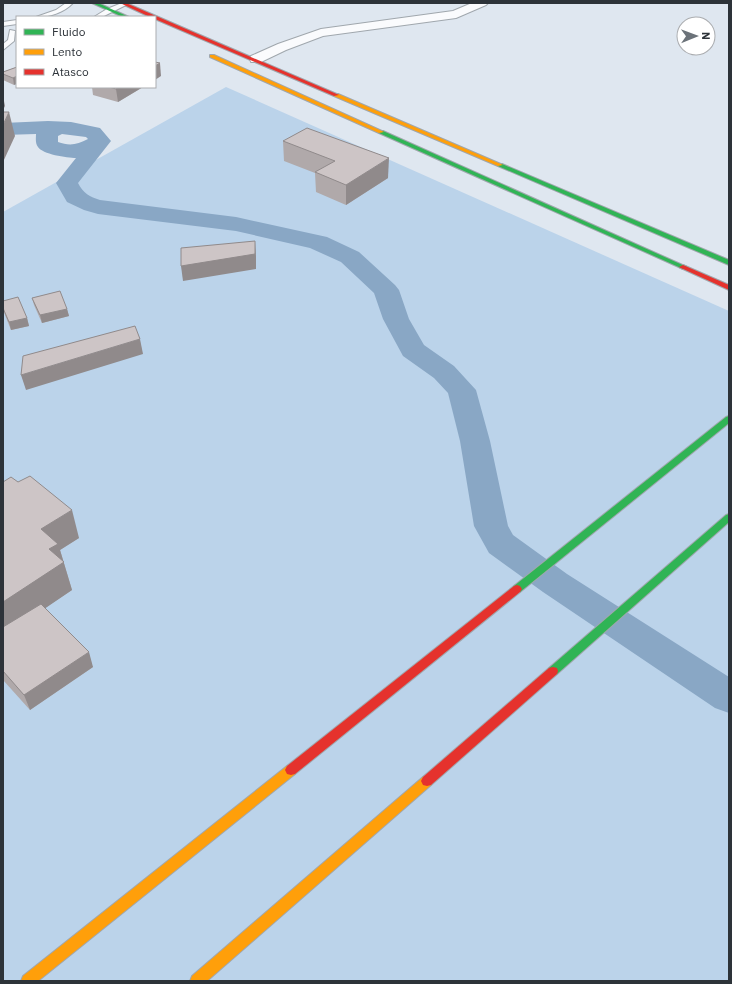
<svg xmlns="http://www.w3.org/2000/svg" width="732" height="984" viewBox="0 0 732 984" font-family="'IBM Plex Sans',sans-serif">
<rect width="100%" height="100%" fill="#dfe7f0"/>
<!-- green -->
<polygon fill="#bbd3ea" points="226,87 729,311 729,981 3,981 3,212"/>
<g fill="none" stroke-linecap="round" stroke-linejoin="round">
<!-- canal -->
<path fill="#89a7c5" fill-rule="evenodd" d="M48 121 71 122 100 128 111 141 78 183C83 193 90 197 100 200L236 217 327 237 359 252 395 285 399 290 409 319 424 345 454 366 476 390 490 441 508 526 513 535 567 574 729 677V713L715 708 543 592 489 553 474 526 460 441 448 393 434 378 403 356 383 319 374 293 341 262 310 248 236 231 98 214 84 210 67 202 56 183 76 158C67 158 42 154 38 147 35 143 36 138 36 134L3 135V123ZM62 134 86 137 88 139C77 145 69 146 58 142V136Z"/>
<defs>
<g id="lane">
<path d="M66 3H73C63 13 50 17 36 17L56 10Z"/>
<polygon points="122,3 128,4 102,17 94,17 107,9"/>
<polygon points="17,20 17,24 3,26 3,22"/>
<polygon points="10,30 15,31 14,41 3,50 3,44 8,40"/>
</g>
<polygon id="street" points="472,3 488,3 486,5 456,18 323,36 286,50 261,62 251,62 250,59 251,56 278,44 321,29 453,11"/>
<g id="fast">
<polygon points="92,3 98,3 129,17 123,17"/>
<polygon points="379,131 383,131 687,267 683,269 681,268 379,133"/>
<polygon points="498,164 502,164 729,260 729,265 498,166"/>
<polygon points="729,416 729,423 520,592 514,592 512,589 514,586 726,417"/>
<polygon points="729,514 729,522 557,674 553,675 549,674 548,671 549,668 726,515"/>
</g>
<g id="slow">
<polygon points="210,55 214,55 384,132 379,133 210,57"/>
<polygon points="334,94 338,94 503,165 498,166 334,96"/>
<polygon points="291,765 295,766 297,770 295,774 38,981 21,981 23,976 287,766"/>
<polygon points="427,776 431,777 433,781 431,785 207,981 190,981 192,976 423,777"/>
</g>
<g id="jam">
<polygon points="120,3 126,3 339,95 334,96 155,19 155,17 150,17"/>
<polygon points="683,265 729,285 729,290 681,268 679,267"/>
<polygon points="517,585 520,586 522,589 520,592 295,774 291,775 287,774 285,770 287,766 514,586"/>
<polygon points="553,667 557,668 558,671 557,674 431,785 427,786 423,785 421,781 423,777 549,668"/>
</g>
</defs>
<!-- lane casing -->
<use href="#lane" stroke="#a0a7ad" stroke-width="2"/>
<!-- street casing -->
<use href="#street" stroke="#a0a7ad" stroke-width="2"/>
<!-- fast casing -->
<use href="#fast" stroke="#a0a7ad" stroke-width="2"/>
<!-- slow casing -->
<use href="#slow" stroke="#a0a7ad" stroke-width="2"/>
<!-- jam casing -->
<use href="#jam" stroke="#a0a7ad" stroke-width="2"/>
<!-- lane -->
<use href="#lane" fill="#fafbfd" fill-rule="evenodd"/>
<!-- street -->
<use href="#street" fill="#fafbfd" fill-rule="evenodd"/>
<!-- fast -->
<use href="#fast" fill="#30b455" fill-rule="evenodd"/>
<!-- slow -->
<use href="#slow" fill="#ff9f0a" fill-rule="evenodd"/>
<!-- jam -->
<use href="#jam" fill="#e5322d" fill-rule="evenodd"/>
</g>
<!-- wall -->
<g fill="#b0a9aa">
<polygon points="17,67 14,85 3,80 3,72"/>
<polygon points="92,87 143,87 118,102 93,95"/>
<polygon points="283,141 388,178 346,205 316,192 315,173 284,161"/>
<polygon points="32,298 67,309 69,316 42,323 34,305"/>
<polygon points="3,301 27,318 29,326 11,330 3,310"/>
<polygon points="3,482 18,482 79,538 60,550 72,590 45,608 93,667 30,710 3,680"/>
</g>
<!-- shaded-wall -->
<g fill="#908a8b">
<polygon points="160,63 161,76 155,80 155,66"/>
<polygon points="17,76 17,84 14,85 13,78"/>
<polygon points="119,87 143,87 118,102 116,89"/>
<polygon points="3,96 5,106 3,110"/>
<polygon points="9,112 15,136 3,162 3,125"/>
<polygon points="389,158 388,178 346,205 346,185"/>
<polygon points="255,241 256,256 256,269 183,281 181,266"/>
<polygon points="67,309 69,316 42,323 40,315"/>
<polygon points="27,318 29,326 11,330 9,322"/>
<polygon points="140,339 143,354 26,390 21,375"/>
<polygon points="72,510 79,538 60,550 72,590 3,637 3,602 41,529"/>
<polygon points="89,652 93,667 30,710 24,695"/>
</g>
<!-- building -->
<g fill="#cdc5c6" stroke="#908a8b">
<polygon points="155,62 160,63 155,66"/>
<polygon points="17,67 17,76 13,78 3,74 3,72"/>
<polygon points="109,87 119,87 116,89"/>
<polygon points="3,112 9,112 3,125"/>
<polygon points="307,128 389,158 346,185 315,172 335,161 283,141"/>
<polygon points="255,241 255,254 181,266 181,248"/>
<polygon points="60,291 67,309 40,315 32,298"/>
<polygon points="18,297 27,318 9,322 3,308 3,301"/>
<polygon points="135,326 140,339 21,375 23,356"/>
<polygon points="30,476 72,510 41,529 58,544 49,549 64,562 3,602 3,482 11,477 18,482"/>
<polygon points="41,604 89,652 24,695 3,671 3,627"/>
</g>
<!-- border -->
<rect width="732" height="984" fill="none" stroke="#2d3339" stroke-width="8"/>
<!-- legend -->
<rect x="16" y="16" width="140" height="72" fill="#ffffff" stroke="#abadb0"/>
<rect x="24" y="29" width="20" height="6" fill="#30b455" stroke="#abadb0"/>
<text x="52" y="36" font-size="12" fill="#2d3339">Fluido</text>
<rect x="24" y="49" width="20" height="6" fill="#ff9f0a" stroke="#abadb0"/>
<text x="52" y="56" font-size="12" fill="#2d3339">Lento</text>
<rect x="24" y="69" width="20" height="6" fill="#e5322d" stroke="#abadb0"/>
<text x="52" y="76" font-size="12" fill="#2d3339">Atasco</text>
<!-- north arrow -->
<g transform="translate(696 36) rotate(89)"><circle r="19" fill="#ffffff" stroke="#abadb0"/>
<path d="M0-3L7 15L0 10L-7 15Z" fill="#6b7279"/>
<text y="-6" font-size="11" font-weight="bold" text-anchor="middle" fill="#2d3339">N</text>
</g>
</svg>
